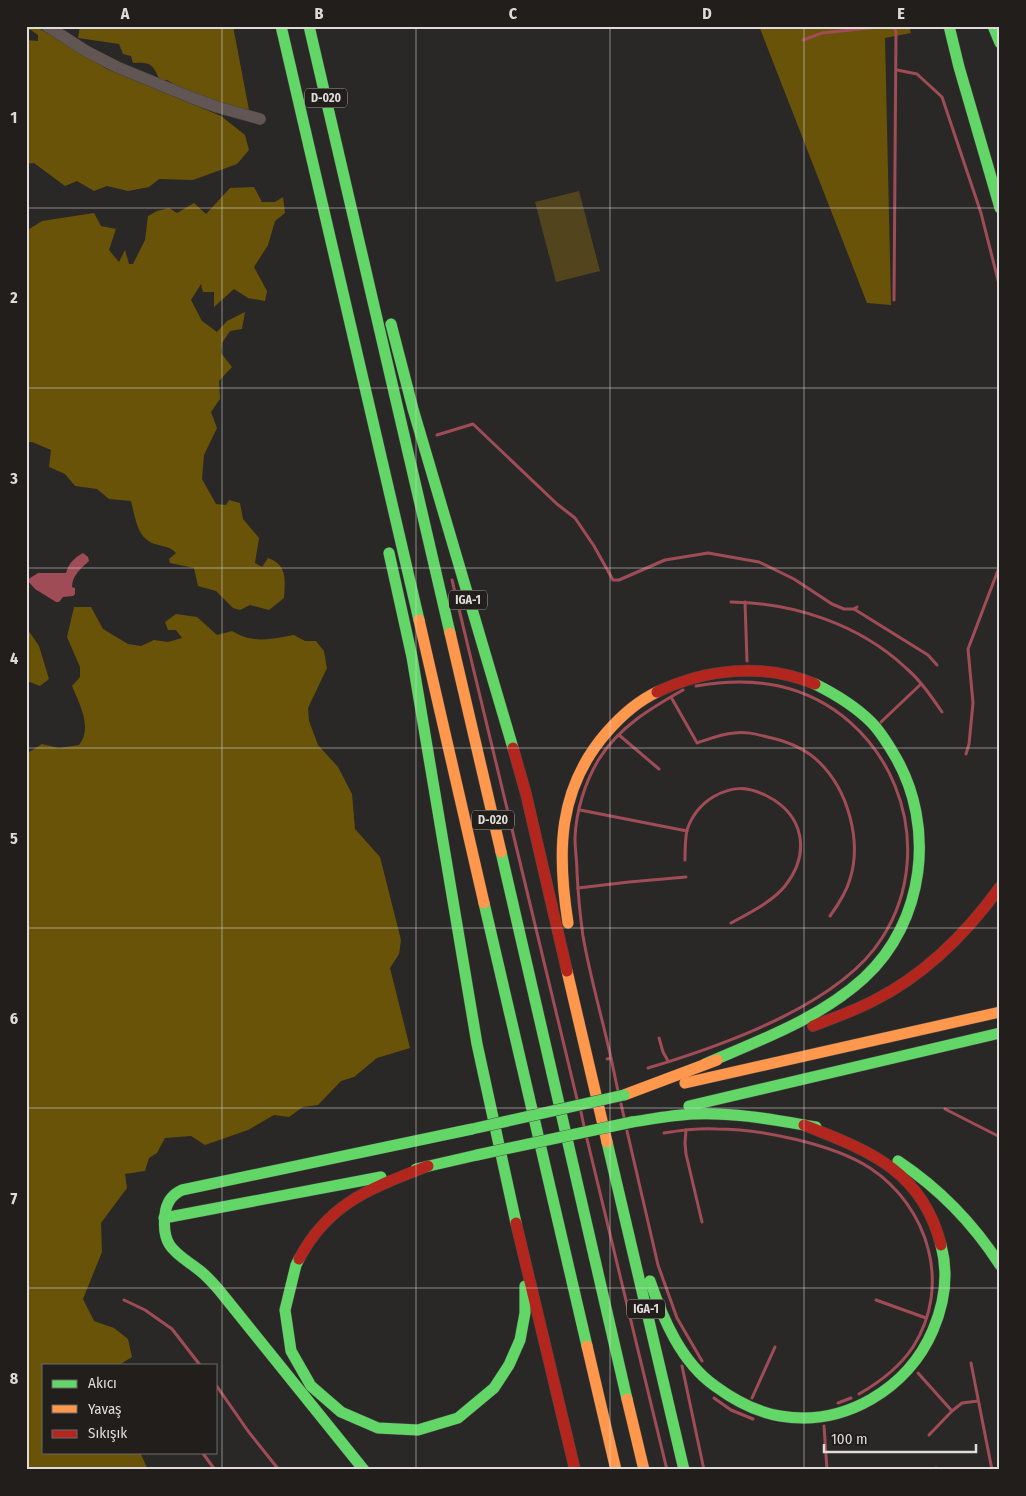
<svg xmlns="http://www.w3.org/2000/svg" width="1026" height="1496" font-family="'Fira Sans Condensed',sans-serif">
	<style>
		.green { fill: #52441d }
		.forest { fill: #685308 }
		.water { fill: #a04c57 }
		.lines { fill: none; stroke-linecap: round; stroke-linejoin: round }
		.stream { stroke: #a04c57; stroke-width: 3 }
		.street-casing { stroke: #464544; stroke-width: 12 }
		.fast-casing { stroke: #464544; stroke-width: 12 }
		.slow-casing { stroke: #464544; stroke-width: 12 }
		.jam-casing { stroke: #464544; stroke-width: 12 }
		.street { stroke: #625654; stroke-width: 11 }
		.fast { stroke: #63d668; stroke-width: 11 }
		.slow { stroke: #ff974d; stroke-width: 11 }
		.jam { stroke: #b3261e; stroke-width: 11 }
		.fast-bridge-casing { stroke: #464544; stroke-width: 12; stroke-linecap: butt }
		.fast-bridge { stroke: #63d668; stroke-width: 11 }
		.grid { fill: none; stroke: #dedbda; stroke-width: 1; stroke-opacity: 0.55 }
		.labels { text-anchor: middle; stroke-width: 5; stroke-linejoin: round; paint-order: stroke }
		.shield { fill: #211e1c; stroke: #a5a2a1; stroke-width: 1 }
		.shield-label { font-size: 12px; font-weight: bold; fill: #dedbda }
		.neatline { fill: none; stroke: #dedbda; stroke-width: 2 }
		.grid-label { font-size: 16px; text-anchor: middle; font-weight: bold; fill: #dedbda }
	</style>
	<rect width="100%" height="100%" fill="#2a2826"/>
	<polygon class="green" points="579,191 600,271 556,282 535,202"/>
	<g class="forest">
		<polygon points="26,26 35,26 107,69 221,116 245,135 249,150 237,164 193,180 159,179 149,187 128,191 107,186 94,191 77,181 65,186 34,163 26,164 26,40 38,41 38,35 31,30 26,30"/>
		<path d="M80 26H233L249 110 193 96 167 80 160 81C153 64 151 62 133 63L131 56 123 54 119 44 78 38Z"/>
		<polygon points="759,26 909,26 911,33 885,38 891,305 867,303"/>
		<path d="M254 187 262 202H275L283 197 285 213 275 221 268 245 254 267 267 291 265 301 248 298 234 289 214 307V292H203L201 284 191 300 202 321 217 332 227 321 245 312 242 329 230 331 222 343 221 353 232 367 219 381 220 399 211 412 217 428 204 455 202 479 216 504 226 505 229 500 240 503 243 519 259 538 255 563 262 567 268 558C288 565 285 581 284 598L269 610 250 605 240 610 233 608 216 591 198 586 194 568 170 563 169 559 176 553C171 547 162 546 155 544 137 539 135 516 131 501L109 499 97 489 75 486 65 474 49 467 51 450 32 442H26V231L42 221 94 213 101 226 116 229 109 250 119 262 125 250 129 264H133L145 240 148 216 157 211 169 208 177 213 194 203 206 214 230 188Z"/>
		<path d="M74 607H91L103 629 128 644 141 646 154 640 168 642 182 638 176 630H168L165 622 176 614 197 617 217 635 232 631C253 644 271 639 294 635L305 641H316L324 651 327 668 308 708 309 721 318 745 338 767 352 794 355 829 380 857 401 940 399 954 390 968 410 1048 377 1058 354 1077 341 1081 318 1105 303 1107 289 1117 274 1115 248 1130 205 1145 191 1136 165 1138 157 1153 149 1158 145 1171 125 1174 127 1188 101 1223 102 1252 83 1299 94 1321 114 1328 128 1339 132 1357 119 1365H44V1452H140L148 1470H26V754L42 744 59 748 79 745C93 728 79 703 72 686L80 677V667L67 637Z"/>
		<polygon points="26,627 39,646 49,679 40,686 30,682 26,683"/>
	</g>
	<path class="water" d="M83 553 88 557 89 561C81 568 72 576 72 587L75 588V594L73 596 63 597 59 602H56L35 589 27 580 38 573H66C69 563 74 558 83 553Z"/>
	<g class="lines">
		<g class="stream">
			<polyline points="894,27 896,32 894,300"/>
			<polyline points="803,40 822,33 889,26"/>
			<polyline points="897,70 917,74 942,97 981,213 1000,288"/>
			<polyline points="437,435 473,424 557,504 575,518 594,546 613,580 619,580 665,560 708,553 759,562 794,579 832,604 844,609 854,609 857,607"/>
			<polyline points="452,580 577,1099"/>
			<path d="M731 602C794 603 859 624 906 668 920 680 931 696 942 712"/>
			<polyline points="745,602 747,661"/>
			<polyline points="854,609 928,655 937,665"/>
			<polyline points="671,697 696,741"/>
			<polyline points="881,722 921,684"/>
			<polyline points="619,735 659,769"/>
			<path d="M697 743C709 739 721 734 734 733 747 731 759 735 772 738 788 742 807 750 819 762 848 790 862 841 850 879 846 893 838 905 830 916"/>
			<polyline points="966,754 969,744 973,703 968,649 1000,565"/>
			<polyline points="580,810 687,831"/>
			<path d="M685 860C685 850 685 839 687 830 692 815 700 805 713 797 732 786 747 786 767 796 804 815 811 853 785 886 772 902 749 913 731 923"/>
			<polyline points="578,888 629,882 686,877"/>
			<polyline points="659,1038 663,1052 668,1061"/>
			<path d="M611 1058C602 1017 590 977 583 936 580 915 578 893 577 872 577 861 575 849 575 838 576 811 585 782 599 759 619 727 651 708 683 690"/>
			<polyline points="607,1059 611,1058 618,1091"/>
			<path d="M648 1068C721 1046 840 1005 882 938 943 843 890 711 779 686 752 680 724 681 696 686"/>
			<polyline points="621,1104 624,1117"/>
			<polyline points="945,1109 1000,1137"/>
			<polyline points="581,1112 584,1126"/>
			<polyline points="686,1130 685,1143 686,1154 702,1222"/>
			<polyline points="627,1131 658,1265 677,1318 702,1361"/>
			<path d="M664 1133C682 1130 699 1128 717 1129 761 1129 833 1144 870 1168 929 1207 952 1286 913 1347 899 1368 880 1382 859 1394"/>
			<polyline points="587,1139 667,1470"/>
			<polyline points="124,1300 145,1310 172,1329 200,1365"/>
			<polyline points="876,1300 926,1318"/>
			<polyline points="971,1363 992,1470"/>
			<polyline points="682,1366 704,1470"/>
			<polyline points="918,1373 952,1411"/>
			<polyline points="216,1385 248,1431 279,1470"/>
			<polyline points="714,1398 731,1410 753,1419"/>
			<polyline points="752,1398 775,1347"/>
			<polyline points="838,1403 851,1398"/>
			<polyline points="824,1426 827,1470"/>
			<polyline points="929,1435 952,1411 962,1403 978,1401"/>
			<polyline points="202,1452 215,1470"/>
			<polyline points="936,1468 936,1470"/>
		</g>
		<g class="street-casing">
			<polyline id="street" points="47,26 86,51 117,67 190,97 217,107 260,119"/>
		</g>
		<g class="fast-casing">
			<g id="fast">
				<polyline points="281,26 419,620"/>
				<polyline points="309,26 450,633"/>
				<polyline points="949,26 959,67 1000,208"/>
				<polyline points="993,26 1000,43"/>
				<polyline points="391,324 413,409 513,748"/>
				<polyline points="389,553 412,657 477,1044 516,1223"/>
				<polyline points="501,852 627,1399"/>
				<polyline points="484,903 587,1346"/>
				<path d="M705 1064C760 1040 819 1019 864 978 925 922 936 826 895 756 888 744 881 732 871 722 855 706 835 694 815 684"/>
				<polyline points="689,1106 1000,1033"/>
				<path d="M632 1122C652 1119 673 1115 693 1114 735 1112 775 1120 816 1127"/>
				<polyline points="607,1142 684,1470"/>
				<path d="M898 1161C940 1189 973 1223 1000 1265"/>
				<polyline points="416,1169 477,1155"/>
				<polyline points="164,1218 381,1177"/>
				<polyline points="299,1259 296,1265 285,1310 291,1351 311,1386 341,1412 378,1428 418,1430 458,1418 494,1388 509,1365 520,1340 525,1313 525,1286"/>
				<path d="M650 1281C663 1319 681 1362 715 1386 734 1400 756 1412 780 1416 844 1427 908 1389 933 1330 945 1302 949 1275 941 1245"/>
				<path d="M364 1470 219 1290C213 1283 207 1276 199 1270 177 1253 161 1248 165 1215 166 1203 171 1195 182 1190L472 1129"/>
			</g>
		</g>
		<g class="slow-casing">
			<g id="slow">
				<polyline points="419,620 484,903"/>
				<polyline points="450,633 501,852"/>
				<path d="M568 923C557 853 557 789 607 732 621 716 638 701 657 692"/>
				<polyline points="567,971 607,1142"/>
				<polyline points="685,1083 1000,1012"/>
				<polyline points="624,1095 717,1060"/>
				<polyline points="587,1346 616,1470"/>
				<polyline points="627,1399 644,1470"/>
			</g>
		</g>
		<g class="jam-casing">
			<g id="jam">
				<path d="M657 692C705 669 764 662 815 684"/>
				<polyline points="513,748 526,794 567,971"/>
				<path d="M813 1026C833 1018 854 1011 873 1001 925 975 966 934 1000 887"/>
				<path d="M804 1125C869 1151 922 1170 941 1245"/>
				<polyline points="516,1223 575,1470"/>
				<path d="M299 1259C329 1202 372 1188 428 1166"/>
			</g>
		</g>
		<use href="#street" class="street"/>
		<use href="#fast" class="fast"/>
		<use href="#slow" class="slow"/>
		<use href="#jam" class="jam"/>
		<g class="fast-bridge-casing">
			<g id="fast-bridge">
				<polyline points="472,1129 624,1095"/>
				<polyline points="477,1155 632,1122"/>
			</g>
		</g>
		<use href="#fast-bridge" class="fast-bridge"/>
	</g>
	<path class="grid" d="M222 26V1470M416 26V1470M610 26V1470M804 26V1470M26 208H1000M26 388H1000M26 568H1000M26 748H1000M26 928H1000M26 1108H1000M26 1288H1000"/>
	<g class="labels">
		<g class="shield">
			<rect x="305" y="88.5" width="42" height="19" rx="4"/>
			<rect x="449" y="590.5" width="38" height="19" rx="4"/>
			<rect x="472" y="810.5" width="42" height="19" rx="4"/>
			<rect x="627" y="1299.5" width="38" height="19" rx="4"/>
		</g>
		<g class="shield-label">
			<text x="326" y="102">D-020</text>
			<text x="468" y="604">IGA-1</text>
			<text x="493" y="824">D-020</text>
			<text x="646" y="1313">IGA-1</text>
		</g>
	</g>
	<rect width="1026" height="1496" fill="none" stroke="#211e1c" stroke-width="55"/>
	<rect x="42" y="1364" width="175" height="90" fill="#211e1c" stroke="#6d6a68"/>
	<rect x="52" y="1380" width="25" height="8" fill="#63d668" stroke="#6d6a68"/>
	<text x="88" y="1388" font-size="15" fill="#dedbda">Akıcı</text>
	<rect x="52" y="1405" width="25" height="8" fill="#ff974d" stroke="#6d6a68"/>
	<text x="88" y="1414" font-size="15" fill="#dedbda">Yavaş</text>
	<rect x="52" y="1430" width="25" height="8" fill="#b3261e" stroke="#6d6a68"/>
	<text x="88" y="1438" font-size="15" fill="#dedbda">Sıkışık</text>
	<path d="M824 1444v8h152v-8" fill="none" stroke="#dedbda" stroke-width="2.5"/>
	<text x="831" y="1444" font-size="15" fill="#dedbda" stroke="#211e1c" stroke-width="4" paint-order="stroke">100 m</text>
	<rect x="28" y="28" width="970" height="1440" class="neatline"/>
	<g class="grid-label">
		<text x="125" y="19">A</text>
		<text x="319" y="19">B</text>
		<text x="513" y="19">C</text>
		<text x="707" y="19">D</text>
		<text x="901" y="19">E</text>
		<text x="14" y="123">1</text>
		<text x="14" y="303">2</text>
		<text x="14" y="484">3</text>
		<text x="14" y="664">4</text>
		<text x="14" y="844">5</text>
		<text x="14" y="1024">6</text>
		<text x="14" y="1204">7</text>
		<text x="14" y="1384">8</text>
	</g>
</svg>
